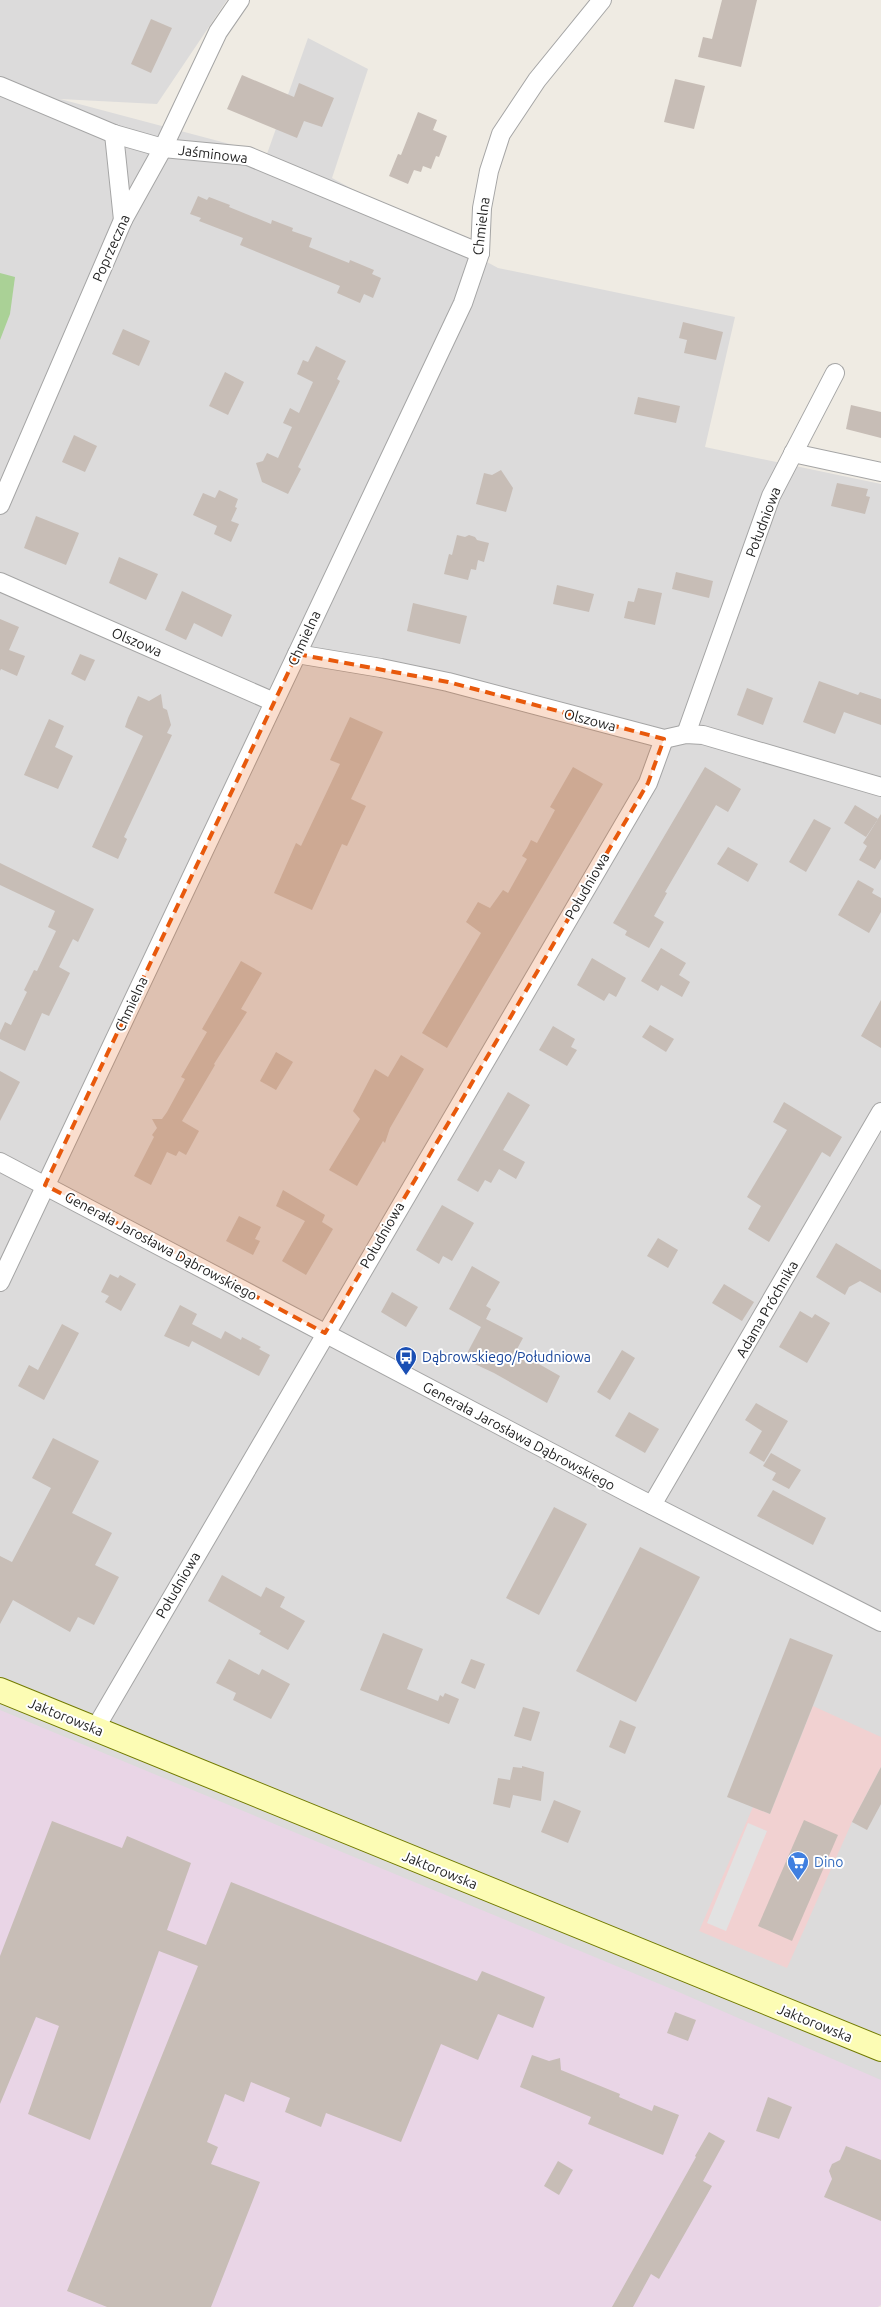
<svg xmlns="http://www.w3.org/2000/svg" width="881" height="2307" font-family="Ubuntu,sans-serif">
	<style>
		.residential { fill: #dcdbdb }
		.commercial { fill: #f1d1d1 }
		.industrial { fill: #e9d5e6 }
		.forest { fill: #aad196 }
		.parking { fill: #e2e2e2 }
		.building { fill: #c7bdb6 }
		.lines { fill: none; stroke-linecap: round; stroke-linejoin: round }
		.street-casing { stroke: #a5a5a5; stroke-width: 20 }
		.secondary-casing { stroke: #717a00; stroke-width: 26 }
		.street { stroke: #fff; stroke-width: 18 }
		.secondary { stroke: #fcfcb4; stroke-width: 24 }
		.marked { fill: #e8590c; fill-opacity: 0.2; stroke: #e8590c; stroke-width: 4; stroke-dasharray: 10 6; stroke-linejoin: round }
		.labels { text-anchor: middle; stroke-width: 4; stroke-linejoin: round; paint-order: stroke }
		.street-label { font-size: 14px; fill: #1e1e1e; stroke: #fff }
		.transit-label { font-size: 14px; fill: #164399; stroke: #fff; text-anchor: start }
		.shop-label { font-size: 14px; fill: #366cbe; stroke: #fff; text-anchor: start }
	</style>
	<rect width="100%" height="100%" fill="#efebe3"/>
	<polygon class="residential" points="0,0 227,0 157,104 60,99 267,154 308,38 368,69 332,178 498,268 735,317 705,447 881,484 881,2082 0,1711"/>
	<polygon class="commercial" points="813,1706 881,1737 881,1767 852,1822 787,1968 699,1931 753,1807 770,1814"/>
	<polygon class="industrial" points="0,1710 674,1990 881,2080 881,2305 878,2307 0,2307"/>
	<polygon class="forest" points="0,273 15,277 10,314 0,340"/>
	<polygon class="parking" points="748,1823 767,1831 726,1931 707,1923"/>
	<g class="building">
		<polygon points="722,0 757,0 741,67 698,57 703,37 712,39"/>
		<polygon points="151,19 172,28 151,73 131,64"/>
		<polygon points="242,75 294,97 299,83 334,98 322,127 304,121 297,138 227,109"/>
		<polygon points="675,79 705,86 694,129 664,122"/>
		<polygon points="418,112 437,120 433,130 447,136 439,157 436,156 431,169 423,166 421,172 414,170 408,184 389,176 398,154 401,155"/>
		<polygon points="198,196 207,200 209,197 230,205 229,207 271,224 272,220 293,228 292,231 312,238 309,247 349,263 350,260 374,270 372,274 381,278 373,298 364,294 360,303 337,293 340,286 240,245 243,238 199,221 201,218 190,214"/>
		<polygon points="683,322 723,332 716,360 684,353 687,340 679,338"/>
		<polygon points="123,329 150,341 139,366 112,354"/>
		<polygon points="316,346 346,361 337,379 340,381 298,467 301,469 288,494 262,482 256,463 263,461 267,453 278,458 292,427 283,423 290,408 299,413 313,382 297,374 303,360 308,362"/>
		<polygon points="225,372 244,382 228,415 209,406"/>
		<polygon points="638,397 680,406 676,423 634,414"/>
		<polygon points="851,405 881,412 881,438 846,429"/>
		<polygon points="74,435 97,446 85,472 62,462"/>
		<polygon points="501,470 513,488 506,512 476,504 484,473 492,475"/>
		<polygon points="837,483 868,489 866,496 870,497 865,514 831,506"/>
		<polygon points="219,490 238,499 235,507 237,508 231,521 239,524 231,542 214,534 217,526 193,515 203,493 215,498"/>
		<polygon points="36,516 79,533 66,565 24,548"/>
		<polygon points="457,535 465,537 469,535 475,537 477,540 489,543 484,562 478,560 476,570 471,569 468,580 444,574 449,554 452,555"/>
		<polygon points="119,557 158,574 146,600 109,583"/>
		<polygon points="676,572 713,581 709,598 672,589"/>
		<polygon points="557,585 594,594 589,612 553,604"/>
		<polygon points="638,588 662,593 655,625 624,618 628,601 634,602"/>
		<polygon points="182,591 232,615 222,637 194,623 186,640 165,630"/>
		<polygon points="413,603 467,616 460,644 407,631"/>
		<polygon points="0,619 19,627 9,650 25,656 17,676 1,669 0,671"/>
		<polygon points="80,654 95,660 85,681 71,674"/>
		<polygon points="819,681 858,695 860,692 881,699 881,725 844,712 835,734 803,722"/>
		<polygon points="747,688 773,698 763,725 737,715"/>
		<polygon points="161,694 163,708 167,710 171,725 167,733 172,735 124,837 127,839 118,859 92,847 143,736 125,727 128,718 138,696 149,701"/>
		<polygon points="350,717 383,732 351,799 366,806 347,846 342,844 312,910 274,893 296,843 301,846 340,764 330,760"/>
		<polygon points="49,719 64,726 55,747 73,756 58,789 24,775"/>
		<polygon points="573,767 603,784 447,1048 422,1033 481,933 466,922 478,902 490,908 503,890 508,893 527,859 522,856 527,848 531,840 537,843 555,810 550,807"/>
		<polygon points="705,767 741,789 728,812 716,805 665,892 667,893 654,916 664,922 649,948 625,935 627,931 613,923"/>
		<polygon points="855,805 878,819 866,837 844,823"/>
		<polygon points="881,814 881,859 875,869 859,860 867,846 863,843"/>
		<polygon points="814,819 831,828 806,872 789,862"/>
		<polygon points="728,847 758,864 748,882 717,864"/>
		<polygon points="0,863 94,909 78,942 73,939 59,967 70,973 49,1016 42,1013 25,1051 0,1039 0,1033 5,1022 11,1025 27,992 24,990 34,970 37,971 56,931 48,927 55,911 0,885"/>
		<polygon points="858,880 874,889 872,893 881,898 881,912 869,933 838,915"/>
		<polygon points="661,948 686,963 679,975 690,982 682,997 661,985 658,991 641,981"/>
		<polygon points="592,958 626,978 616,997 609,993 604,1001 577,985"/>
		<polygon points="241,961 262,973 241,1009 247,1012 214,1064 215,1065 182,1121 199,1131 186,1155 179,1151 176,1156 167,1152 151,1185 134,1176 154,1137 152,1135 157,1128 152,1119 162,1119 167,1112 185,1079 181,1077 207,1032 202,1029"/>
		<polygon points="881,1000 881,1048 861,1036"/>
		<polygon points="650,1025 674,1039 666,1052 642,1037"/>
		<polygon points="553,1026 575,1039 571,1047 577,1050 567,1066 539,1050"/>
		<polygon points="276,1052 293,1062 276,1090 260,1081"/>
		<polygon points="401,1055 424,1069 390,1128 385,1143 383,1141 357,1186 329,1170 360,1119 353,1111 375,1069 388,1077"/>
		<polygon points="0,1071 20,1082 0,1121"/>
		<polygon points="508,1092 530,1105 503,1150 525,1162 516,1179 499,1169 491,1183 485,1180 478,1192 457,1180"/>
		<polygon points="784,1102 842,1137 830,1157 822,1152 769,1242 748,1229 761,1206 747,1197 787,1130 773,1122"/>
		<polygon points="283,1190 325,1215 322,1222 333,1229 306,1275 282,1261 305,1221 276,1206"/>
		<polygon points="442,1205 474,1223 452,1261 443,1256 439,1264 416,1250"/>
		<polygon points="239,1216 261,1227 255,1239 260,1241 253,1255 226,1241"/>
		<polygon points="658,1238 678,1250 668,1268 647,1256"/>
		<polygon points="836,1243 881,1270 881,1293 860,1281 849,1287 845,1295 816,1277"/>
		<polygon points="472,1266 500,1282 486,1306 491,1309 486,1319 523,1338 516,1351 560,1376 547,1403 494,1373 464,1359 481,1327 449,1309"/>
		<polygon points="110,1274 118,1278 120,1275 136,1284 121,1311 105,1302 109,1296 101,1292"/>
		<polygon points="724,1284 754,1302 742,1321 712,1303"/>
		<polygon points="392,1292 418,1307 406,1327 381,1312"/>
		<polygon points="180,1305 197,1314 192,1324 221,1339 225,1331 241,1340 242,1337 261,1347 259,1349 270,1355 259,1376 192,1341 189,1347 164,1336"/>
		<polygon points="800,1311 812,1318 815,1314 830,1323 807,1363 779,1347"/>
		<polygon points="62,1324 79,1333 44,1400 18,1386 29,1365 38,1370"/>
		<polygon points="622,1350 635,1358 610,1400 597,1392"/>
		<polygon points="756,1403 788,1421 764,1462 749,1453 762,1431 745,1420"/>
		<polygon points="629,1412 659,1429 645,1453 615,1436"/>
		<polygon points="53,1438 99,1461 72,1513 112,1533 95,1565 119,1577 94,1625 78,1617 70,1632 13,1600 0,1624 0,1556 12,1562 51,1488 32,1478"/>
		<polygon points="771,1453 801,1470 789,1489 772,1480 776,1473 763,1466"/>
		<polygon points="773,1490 826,1518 813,1545 757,1516"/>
		<polygon points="554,1507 587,1524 539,1615 506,1598"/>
		<polygon points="640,1547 700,1577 636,1702 576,1671"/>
		<polygon points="222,1575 261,1597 266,1587 285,1597 280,1607 305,1621 288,1650 259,1634 261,1631 208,1601"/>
		<polygon points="383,1633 423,1649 407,1689 438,1701 440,1695 443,1697 445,1693 459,1699 449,1724 360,1690"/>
		<polygon points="790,1638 833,1655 770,1814 727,1797"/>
		<polygon points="229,1659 259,1675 262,1669 290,1684 271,1719 233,1700 236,1693 216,1683"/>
		<polygon points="471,1659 485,1664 475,1689 461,1683"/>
		<polygon points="523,1707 540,1712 531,1741 514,1736"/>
		<polygon points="620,1720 636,1727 625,1754 609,1747"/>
		<polygon points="522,1766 544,1772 541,1801 513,1795 510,1808 493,1804 498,1778 510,1780 513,1767 522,1768"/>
		<polygon points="881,1767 881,1804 867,1830 852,1822"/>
		<polygon points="554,1800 581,1811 568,1843 541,1832"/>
		<polygon points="804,1820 838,1835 792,1941 758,1926"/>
		<polygon points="52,1821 122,1848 127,1836 191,1863 167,1930 206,1945 231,1882 477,1981 482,1971 545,1997 533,2028 498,2014 478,2060 441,2044 401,2142 326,2113 321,2127 285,2112 290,2098 251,2082 244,2102 225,2094 207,2142 218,2147 211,2164 260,2182 211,2307 107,2307 67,2291 198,1966 159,1951 90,2140 28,2114 59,2026 36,2017 0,2104 0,1956"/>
		<polygon points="675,2012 696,2020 688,2041 667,2033"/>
		<polygon points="532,2055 549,2061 560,2058 561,2070 620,2094 619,2097 652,2111 654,2105 679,2115 663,2155 588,2124 591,2117 520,2087"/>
		<polygon points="768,2097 792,2107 779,2139 756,2131"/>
		<polygon points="709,2132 725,2141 703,2181 712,2186 659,2279 651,2274 633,2307 612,2307 696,2157 695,2156"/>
		<polygon points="846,2146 881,2160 881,2221 824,2197 832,2179 829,2171 832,2164 840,2160"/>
		<polygon points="558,2161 573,2170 559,2195 544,2186"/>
	</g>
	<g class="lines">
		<g class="street-casing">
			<g id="street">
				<polyline points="0,86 114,134 163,148 248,156 480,253"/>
				<polyline points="114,134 123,220"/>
				<polyline points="793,453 881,472"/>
				<polyline points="0,505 123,220 163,148 218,32 240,0"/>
				<polyline points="0,582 274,702"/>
				<polyline points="297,654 381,668 448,682 664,739 686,734 703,735 881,787"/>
				<polyline points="686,734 771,496 835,373"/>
				<polyline points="0,1162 630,1494 881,1622"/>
				<polyline points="0,1282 463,303 480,253 482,208 489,171 501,134 537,80 602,0"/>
				<polyline points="652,1505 881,1112"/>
				<polyline points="95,1729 648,783 664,739"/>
			</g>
		</g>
		<g class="secondary-casing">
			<polyline id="secondary" points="0,1690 881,2049"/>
		</g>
		<use href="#street" class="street"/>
		<use href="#secondary" class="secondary"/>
	</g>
	<path class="marked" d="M297 654 448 682 664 739 648 783 325 1333 45 1185Z"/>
	<defs>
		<g id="bus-pin" transform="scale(1.125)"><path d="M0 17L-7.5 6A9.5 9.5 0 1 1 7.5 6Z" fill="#1a4fb4" stroke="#fff"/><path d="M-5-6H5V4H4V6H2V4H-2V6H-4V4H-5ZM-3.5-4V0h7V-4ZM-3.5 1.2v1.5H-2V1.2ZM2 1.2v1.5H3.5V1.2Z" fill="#fff"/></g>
		<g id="supermarket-pin" transform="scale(1.125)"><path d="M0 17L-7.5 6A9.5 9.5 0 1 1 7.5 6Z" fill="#3f7fe0" stroke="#fff"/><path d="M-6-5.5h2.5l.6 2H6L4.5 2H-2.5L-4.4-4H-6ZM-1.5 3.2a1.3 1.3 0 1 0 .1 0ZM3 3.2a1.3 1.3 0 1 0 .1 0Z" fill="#fff"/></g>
	</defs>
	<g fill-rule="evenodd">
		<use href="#bus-pin" x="406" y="1357"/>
		<use href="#supermarket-pin" x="798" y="1862"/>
	</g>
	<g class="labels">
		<g class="street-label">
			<text transform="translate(213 154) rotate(7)" y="5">Jaśminowa</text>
			<text transform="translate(481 226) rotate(-83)" y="5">Chmielna</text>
			<text transform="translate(111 248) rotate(-66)" y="5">Poprzeczna</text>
			<text transform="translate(763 522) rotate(-69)" y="5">Południowa</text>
			<text transform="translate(304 638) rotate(-65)" y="5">Chmielna</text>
			<text transform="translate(137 642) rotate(23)" y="5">Olszowa</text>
			<text transform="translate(590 720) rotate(15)" y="5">Olszowa</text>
			<text transform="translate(587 886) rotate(-60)" y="5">Południowa</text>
			<text transform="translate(131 1004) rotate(-65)" y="5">Chmielna</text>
			<text transform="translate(382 1235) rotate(-60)" y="5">Południowa</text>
			<text transform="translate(161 1246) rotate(28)" y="5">Generała Jarosława Dąbrowskiego</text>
			<text transform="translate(767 1309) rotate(-60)" y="5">Adama Próchnika</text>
			<text transform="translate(519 1436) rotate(28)" y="5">Generała Jarosława Dąbrowskiego</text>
			<text transform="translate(178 1585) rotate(-60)" y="5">Południowa</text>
			<text transform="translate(66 1717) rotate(22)" y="5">Jaktorowska</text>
			<text transform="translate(440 1870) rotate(22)" y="5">Jaktorowska</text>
			<text transform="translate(815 2023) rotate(22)" y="5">Jaktorowska</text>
		</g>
		<g class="transit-label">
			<text x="422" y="1362">Dąbrowskiego/Południowa</text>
		</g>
		<g class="shop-label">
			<text x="814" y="1867">Dino</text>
		</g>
	</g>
</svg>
